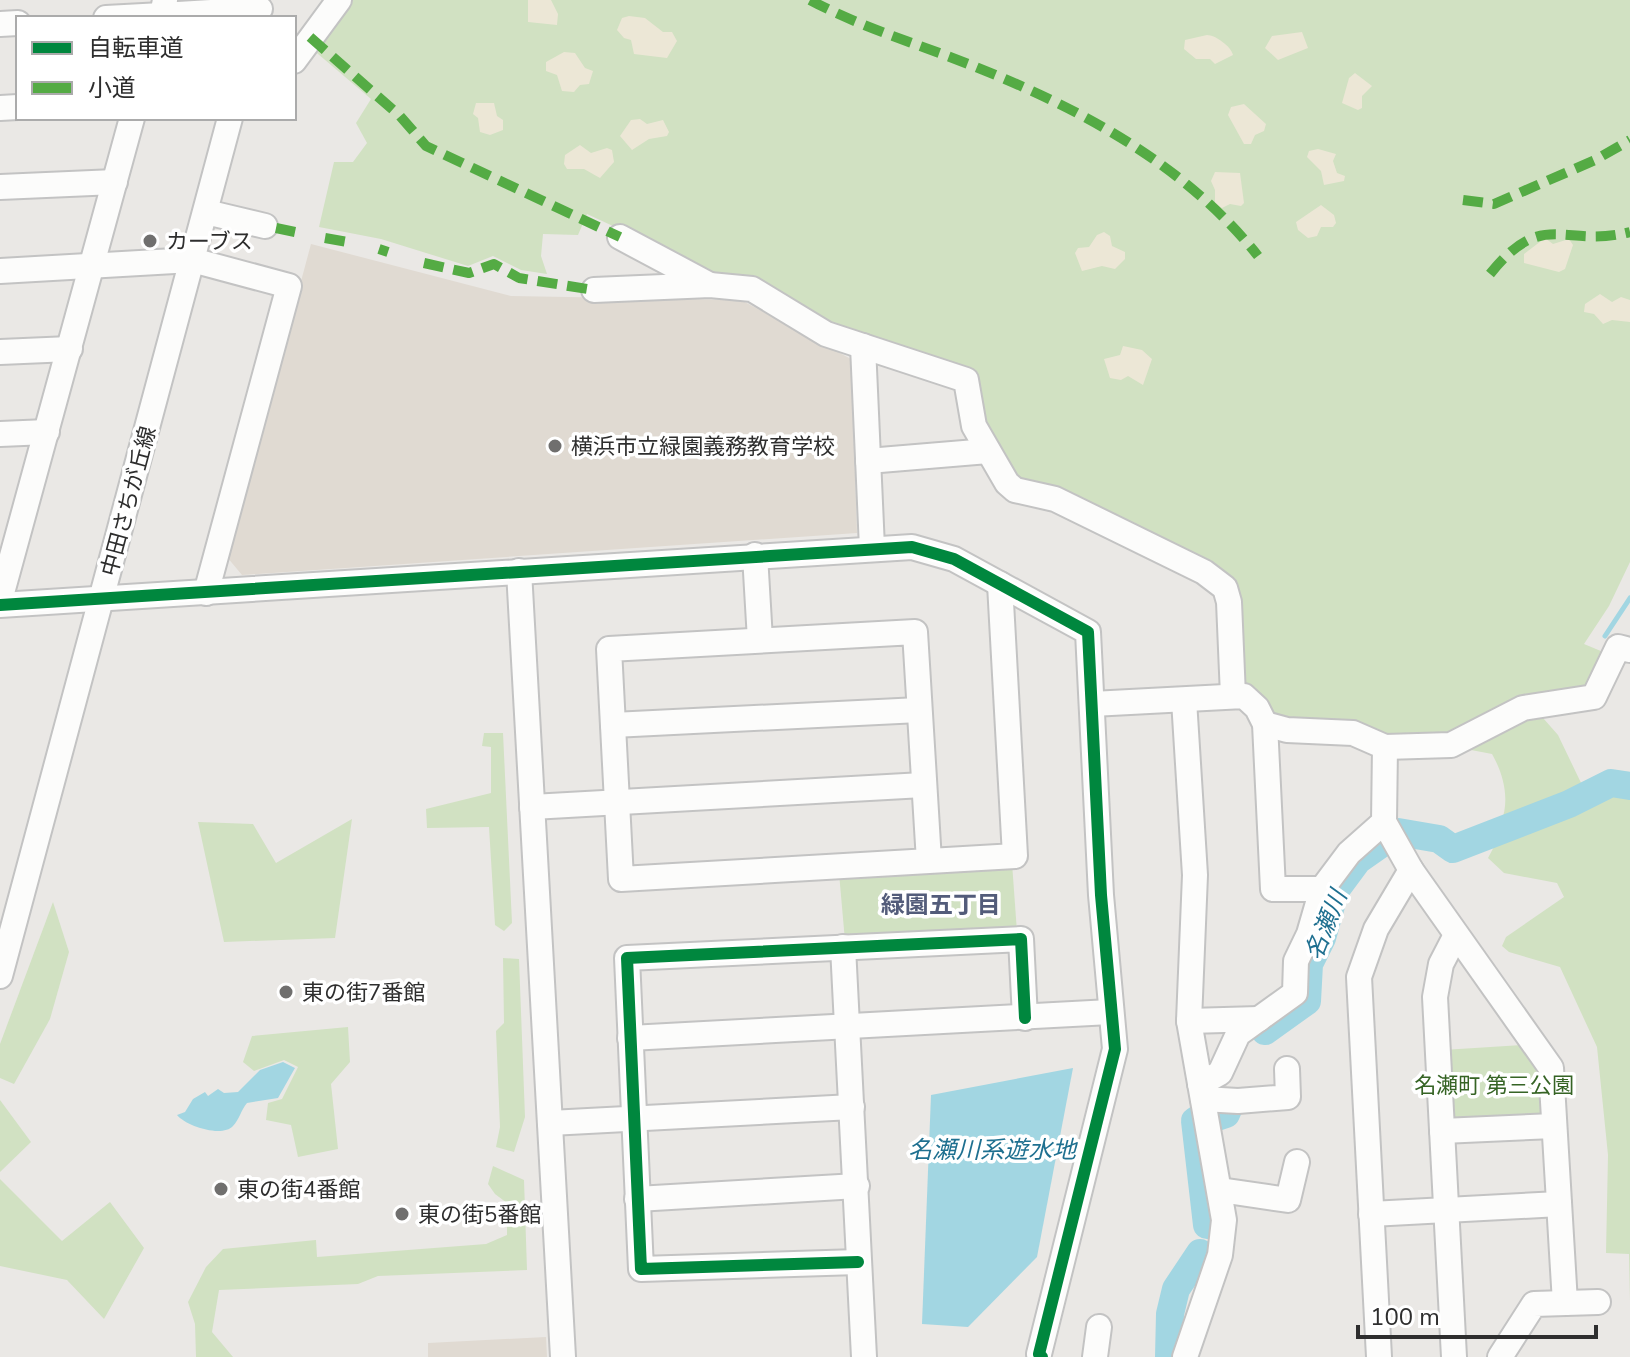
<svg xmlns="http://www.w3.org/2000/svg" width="1630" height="1357" font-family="'Nunito Sans','Noto Sans JP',sans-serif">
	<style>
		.education { fill: #e0dad2 }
		.green { fill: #d1e1c2 }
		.sand { fill: #ece7d6 }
		.water { fill: #a2d6e2 }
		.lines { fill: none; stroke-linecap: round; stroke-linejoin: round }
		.stream { stroke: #a2d6e2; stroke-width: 5 }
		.river { stroke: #a2d6e2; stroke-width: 28 }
		.minor-casing { stroke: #c3c3c3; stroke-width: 28 }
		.minor { stroke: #fcfcfb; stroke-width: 24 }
		.quiet { stroke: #54ab44; stroke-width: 10; stroke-dasharray: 20 10; stroke-linecap: butt }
		.cycleway-casing { stroke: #fff; stroke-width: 17 }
		.cycleway { stroke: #00873e; stroke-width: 12 }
		.poi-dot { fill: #706f6e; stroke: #fff; stroke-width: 3 }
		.labels { text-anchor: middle; stroke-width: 7; stroke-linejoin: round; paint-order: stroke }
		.poi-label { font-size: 22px; fill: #2e2e2e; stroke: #fff; text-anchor: start }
		.street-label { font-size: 22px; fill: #2e2e2e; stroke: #fff }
		.park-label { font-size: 22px; fill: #366425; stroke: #fff }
		.neighbourhood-label { font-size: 24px; font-weight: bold; fill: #535c7a; stroke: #fff }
		.water-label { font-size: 24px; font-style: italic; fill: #1f7090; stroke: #fff }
	</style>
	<rect width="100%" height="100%" fill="#eae8e5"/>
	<g class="education">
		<polygon points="311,244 511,296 741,300 851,359 857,533 242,575 227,557"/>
		<polygon points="546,1337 547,1357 428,1357 428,1343"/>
	</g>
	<g class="green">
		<polygon points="337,0 1630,0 1630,562 1609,606 1584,644 1608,654 1590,694 1448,741 1385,738 1275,717 1242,680 1230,582 1199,556 1018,481 982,420 973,370 831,327 587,214 578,235 543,234 541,256 547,274 521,270 493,256 468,266 381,239 319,227 334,162 353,162 367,143 356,123 371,99 311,48"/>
		<path d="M1536 710 1558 735 1583 787 1549 806 1501 823C1510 800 1504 775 1492 754L1471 750 1469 745Z"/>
		<polygon points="484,733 503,733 512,923 504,931 495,925 489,827 427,828 426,809 491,793 491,747 482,746"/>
		<polygon points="1630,790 1630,1301 1629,1254 1606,1253 1608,1155 1597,1047 1560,967 1509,952 1502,946 1506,937 1564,897 1557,883 1504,873 1488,858 1496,843 1613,793"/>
		<polygon points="352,819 335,938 224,942 198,822 253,824 276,863"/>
		<polygon points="1012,863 1017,932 845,941 839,873"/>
		<polygon points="53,902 69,952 50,1019 14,1084 0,1078 0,1044"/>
		<polygon points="503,958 519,959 525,1117 514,1152 496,1147 500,1127 496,1031 504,1023"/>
		<polygon points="348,1027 350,1062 331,1084 338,1149 298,1157 291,1125 266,1120 268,1103 282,1099 298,1067 284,1060 254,1071 243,1062 252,1036"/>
		<polygon points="1522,1045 1540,1072 1545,1114 1539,1121 1453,1124 1443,1050"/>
		<polygon points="0,1100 31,1142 0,1172"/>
		<polygon points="493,1166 524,1180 527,1270 378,1276 358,1284 219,1290 212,1332 233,1357 196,1357 195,1324 188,1302 206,1267 223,1249 316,1240 317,1257 486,1244 507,1235 507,1203 495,1194 488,1184"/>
		<polygon points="0,1179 62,1241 110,1202 144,1248 104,1319 67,1280 0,1266"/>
	</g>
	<g class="sand">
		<polygon points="528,0 551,0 558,14 557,25 528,22"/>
		<polygon points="629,16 645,18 663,32 672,32 677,41 667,58 634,54 631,40 624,38 617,30 622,18"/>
		<polygon points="1302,32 1308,48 1278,60 1265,48 1272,36"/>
		<path d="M1207 35C1215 35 1231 46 1233 55L1215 64 1210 59H1196L1184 49 1185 40Z"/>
		<polygon points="564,52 575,53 585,68 593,71 589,84 580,85 574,92 562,91 557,75 546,71 546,62"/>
		<polygon points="1355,73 1372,86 1362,96 1362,108 1358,110 1342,103 1349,78"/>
		<polygon points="476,103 494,103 497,116 503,120 503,130 490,135 480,132 478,118 473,114"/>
		<polygon points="1244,104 1266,124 1264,131 1255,135 1251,144 1244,144 1228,115 1231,107"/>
		<polygon points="640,119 647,124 663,120 669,132 667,136 649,139 632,150 620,136 631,120"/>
		<polygon points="580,145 591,153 607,148 612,150 614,162 600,178 584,169 567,169 564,164 565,155"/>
		<polygon points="1318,149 1336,154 1333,161 1337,173 1345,176 1344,181 1324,185 1321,171 1307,157 1309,151"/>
		<polygon points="1215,172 1240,173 1244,203 1241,206 1230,204 1222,208 1215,205 1215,190 1211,181"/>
		<polygon points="1321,205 1334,215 1336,223 1333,227 1321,227 1317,236 1308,238 1298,230 1296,222"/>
		<polygon points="1104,232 1110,236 1112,246 1125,252 1125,259 1115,269 1102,266 1082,271 1075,253 1078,248 1089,247 1097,235"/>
		<polygon points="1545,238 1553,244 1569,239 1573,245 1565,269 1559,272 1524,263 1524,254"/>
		<polygon points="1600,294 1612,302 1621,297 1630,300 1630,322 1612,320 1603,324 1594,314 1584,312 1585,304"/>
		<polygon points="1123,346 1142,350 1152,359 1143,385 1128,376 1121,380 1110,378 1104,359 1120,355"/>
	</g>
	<g class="water">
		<path d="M283 1062 295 1068 278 1098 247 1103C241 1110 239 1120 233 1126 222 1138 186 1126 177 1115L185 1112 193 1099 205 1092 208 1096 218 1089 224 1093 238 1092 260 1070Z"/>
		<polygon points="1073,1068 1037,1257 968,1327 922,1324 931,1095"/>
	</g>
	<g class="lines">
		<polyline class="stream" points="1605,636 1630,598"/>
		<g class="river">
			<polyline points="1265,1031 1307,1001 1309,964 1322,938 1335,891 1358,860 1398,832 1439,839 1453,849 1569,804 1611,783 1630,786"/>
			<polyline points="1217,1117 1226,1114 1229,1107"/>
			<polyline points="1198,1119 1195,1121 1207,1225"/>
			<polyline points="1169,1357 1170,1314 1176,1289 1200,1253"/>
		</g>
		<g class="minor-casing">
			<g id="minor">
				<polyline points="165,0 162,15 260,9"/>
				<polyline points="106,18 162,15"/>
				<polyline points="0,24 18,23"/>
				<polyline points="294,61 339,0"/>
				<polyline points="0,108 18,107"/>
				<polyline points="0,187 115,182"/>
				<polyline points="206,212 265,226"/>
				<polyline points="620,237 710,285"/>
				<polyline points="0,271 192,260 289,286 206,593"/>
				<polyline points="594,290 710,285 752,289 826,334 966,380 974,426 1007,483 1015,490 1055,499 1204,572 1225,588 1229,602 1233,696"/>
				<polyline points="863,346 872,548"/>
				<polyline points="0,352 70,349"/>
				<polyline points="0,434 47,432"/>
				<polyline points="868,461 988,451"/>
				<polyline points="755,555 760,640"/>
				<polyline points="519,571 563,1357"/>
				<polyline points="0,600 132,118"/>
				<polyline points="0,605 912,547 954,559 1088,632 1101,895 1115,1049 1039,1354"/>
				<polyline points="1184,700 1195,875 1189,1021 1224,1220 1220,1255 1185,1357"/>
				<polyline points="1092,704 1244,696 1257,708 1265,724 1273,889 1322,889"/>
				<polyline points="613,725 919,710"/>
				<polyline points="1385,747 1451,745 1523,708 1594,697 1618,647 1630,650"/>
				<polyline points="532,807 923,785"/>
				<polyline points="1384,822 1411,870 1551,1068 1565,1303"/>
				<polyline points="929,861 915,632 609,649 621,879 1015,856 1000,584"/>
				<polyline points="843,947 864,1357"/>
				<polyline points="0,976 230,118"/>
				<polyline points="1189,1021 1259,1019"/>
				<polyline points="630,1038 1110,1012"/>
				<polyline points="1200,1084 1220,1073 1238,1034 1295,993 1296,961 1309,934 1322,889 1349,853 1384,822 1385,747 1353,733 1287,730 1265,724"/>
				<polyline points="1203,1099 1238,1101 1288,1097 1287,1069"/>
				<polyline points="550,1123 852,1107"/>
				<polyline points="1442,1131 1554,1126"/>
				<polyline points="1220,1190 1288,1200 1297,1162"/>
				<polyline points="637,1199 857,1186"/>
				<polyline points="1371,1214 1559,1204"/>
				<polyline points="858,1262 641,1269 627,958 1021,939 1025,1018"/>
				<polyline points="1095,1357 1099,1327"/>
				<polyline points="1379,1357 1359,977 1376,929 1411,870"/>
				<polyline points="1454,1357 1435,997 1441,964 1456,935"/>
				<polyline points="1500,1357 1534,1304 1598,1302"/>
			</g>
		</g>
		<use href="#minor" class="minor"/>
		<g class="quiet">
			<path d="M810 0C855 24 902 39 950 57 1066 101 1180 158 1258 256"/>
			<polyline points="310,37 400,116 426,146 620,237"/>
			<polyline points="1463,200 1494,204 1595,160 1630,140"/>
			<polyline points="276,228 295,232"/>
			<polyline points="325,238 353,243"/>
			<polyline points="379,249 388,252"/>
			<polyline points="424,263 469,273 494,264 519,278 594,290"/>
			<path d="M1490 274C1544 207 1563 249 1630 232"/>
		</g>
		<g class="cycleway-casing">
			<g id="cycleway">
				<polyline points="0,605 912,547 954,559 1088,632 1101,895 1115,1049 1039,1354 1042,1357"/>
				<polyline points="858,1262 641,1269 627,958 1021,939 1025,1018"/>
			</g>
		</g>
		<use href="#cycleway" class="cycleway"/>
	</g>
	<g class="poi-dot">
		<circle cx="150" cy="241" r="8"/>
		<circle cx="555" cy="446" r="8"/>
		<circle cx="286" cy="992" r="8"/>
		<circle cx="221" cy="1189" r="8"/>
		<circle cx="402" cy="1214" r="8"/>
	</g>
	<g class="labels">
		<g class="poi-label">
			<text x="166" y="249">カーブス</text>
			<text x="571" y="454">横浜市立緑園義務教育学校</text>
			<text x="302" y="1000">東の街7番館</text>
			<text x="237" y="1197">東の街4番館</text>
			<text x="418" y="1222">東の街5番館</text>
		</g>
		<g class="street-label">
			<text transform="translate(128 501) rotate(-75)" y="8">中田さちが丘線</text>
		</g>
		<g class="park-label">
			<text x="1494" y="1093">名瀬町 第三公園</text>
		</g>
		<g class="neighbourhood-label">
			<text x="941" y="913">緑園五丁目</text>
		</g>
		<g class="water-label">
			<text transform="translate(1326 925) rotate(-68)" y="8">名瀬川</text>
			<text x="992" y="1158">名瀬川系遊水地</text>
		</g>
	</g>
	<rect x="16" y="16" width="280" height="104" fill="#ffffff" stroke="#ababab" stroke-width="2"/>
	<rect x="32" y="42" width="40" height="12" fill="#00873e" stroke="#ababab" stroke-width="2"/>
	<text x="88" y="56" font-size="24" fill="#2e2e2e">自転車道</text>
	<rect x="32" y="82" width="40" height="12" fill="#54ab44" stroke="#ababab" stroke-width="2"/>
	<text x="88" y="96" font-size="24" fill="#2e2e2e">小道</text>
	<path d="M1358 1325v12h238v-12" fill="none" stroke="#2e2e2e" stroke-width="4"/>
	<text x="1370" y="1325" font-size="24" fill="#2e2e2e" stroke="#ffffff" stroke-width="6" paint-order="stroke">100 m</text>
</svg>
